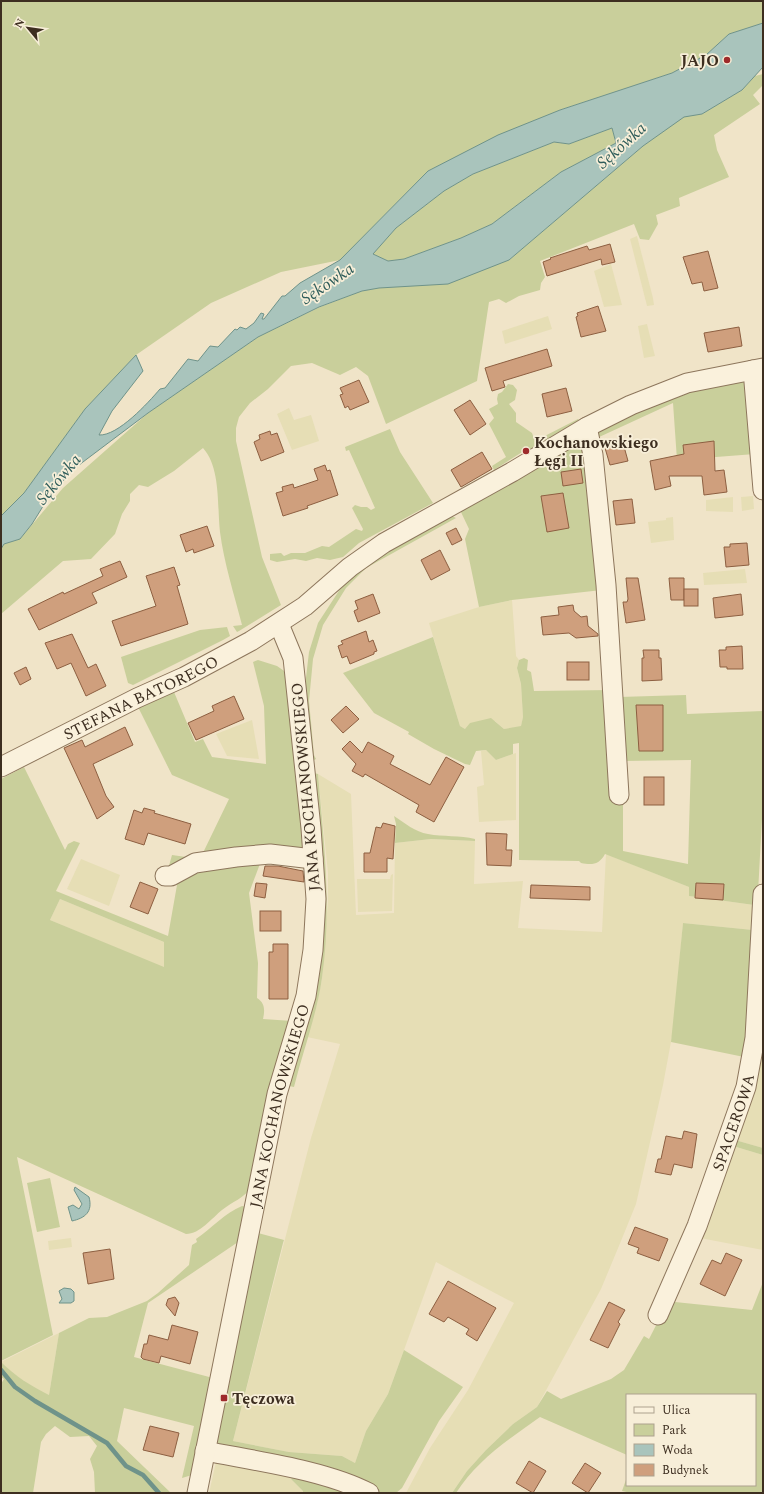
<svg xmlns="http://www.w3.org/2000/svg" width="764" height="1494" font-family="Spectral,serif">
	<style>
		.farmland { fill: #e6deb5 }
		.green { fill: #c9cf9b; fill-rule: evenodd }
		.water { fill: #a9c4bc; stroke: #6f938a; fill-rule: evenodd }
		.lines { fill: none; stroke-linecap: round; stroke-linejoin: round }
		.stream { stroke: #6f938a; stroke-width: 4.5 }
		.building { fill: #cf9f7d; stroke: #8d5f41 }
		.minor-casing { stroke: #8d765c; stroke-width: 21 }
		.minor { stroke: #faf1dc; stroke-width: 19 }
		.poi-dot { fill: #9e2a2b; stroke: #f7eed8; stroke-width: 1.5 }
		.labels { text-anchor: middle; stroke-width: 3.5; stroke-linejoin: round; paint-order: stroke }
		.poi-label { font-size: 16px; font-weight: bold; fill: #3d2e20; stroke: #f7eed8; text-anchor: start }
		.street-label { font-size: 16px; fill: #3d2e20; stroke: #f7eed8 }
		.water-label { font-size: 17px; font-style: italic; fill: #2f5d5a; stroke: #f7eed8 }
	</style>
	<rect width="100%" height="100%" fill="#f0e4c8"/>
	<g class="farmland">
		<polygon points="637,236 653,298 654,305 647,306 630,239"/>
		<polygon points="611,264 622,305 604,307 594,271"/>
		<polygon points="548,316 552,329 505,344 502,331"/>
		<polygon points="647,324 655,356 644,358 638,326"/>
		<polygon points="289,408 294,420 311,415 319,441 292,450 277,414"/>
		<polygon points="753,496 754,509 742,511 741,497"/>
		<polygon points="733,497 733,512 706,511 706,500"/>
		<polygon points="673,517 674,540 651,543 648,522 666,520 666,518"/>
		<polygon points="745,569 747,583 704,585 703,573"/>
		<polygon points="512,600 516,656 519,660 517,668 521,684 523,717 521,727 504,729 495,721 465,729 460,726 429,623 479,607"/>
		<polygon points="252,720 259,759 227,756 216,734"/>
		<polygon points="486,750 496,760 516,753 516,820 479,822 477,787 484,785 481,751"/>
		<polygon points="318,774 351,794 356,915 394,913 395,843 431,839 475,841 474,884 523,881 518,928 602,932 606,854 689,887 689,896 754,905 753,930 683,923 673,1031 663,1085 636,1204 621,1241 601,1289 537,1407 513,1424 486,1450 467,1471 452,1493 406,1493 430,1448 468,1390 514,1303 436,1262 388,1394 366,1431 355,1463 342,1456 289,1452 233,1441 311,1138 340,1044 307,1037 317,1004 322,979 328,901 328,873"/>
		<polygon points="81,859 120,875 109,906 67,889"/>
		<polygon points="393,874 392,911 358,912 357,879 390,879 391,875"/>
		<polygon points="60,899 164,942 164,968 50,920"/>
		<polygon points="763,936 763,1148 735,1140"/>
		<polygon points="733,1146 763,1155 763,1250 700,1238"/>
		<polygon points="71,1238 72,1247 49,1250 48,1241"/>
		<polygon points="59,1333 49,1395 33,1387 11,1372 1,1362"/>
		<polygon points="216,1462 294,1475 291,1479 303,1491 303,1493 209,1493"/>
	</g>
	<g class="green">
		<polygon points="1,1 763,1 763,23 729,34 706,55 672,73 560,110 428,171 340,260 281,272 211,303 136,355 85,409 24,493 1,516"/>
		<path d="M763 74V85L753 95 760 104 714 135 717 150 729 177 679 198 680 206 656 215 658 224 649 240 640 239 634 224 540 261 545 277 541 283 540 290 519 296 506 303 499 299 489 302 477 381 386 424 368 376 356 367 340 375 312 363 291 366 268 389 250 403 239 417 236 428V441L262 557 281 605 239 631 237 632 233 626 242 625C234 594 224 563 220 532 217 506 221 468 203 448L174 471 148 487 139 485 130 494V501L122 514 115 534 91 559 63 561 1 614V549L4 544 20 539 63 488 148 413 258 337 320 307 362 291 509 260 643 146 684 116 702 114 742 90 755 76Z"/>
		<polygon points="612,128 616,143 561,172 492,224 461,238 404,259 388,261 372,254 396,228 444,191 473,174 554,142 569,144"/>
		<polygon points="742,381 748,386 755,454 677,460 673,403 597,438 595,434 630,415 694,389"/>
		<polygon points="508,384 513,385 517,390 515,400 509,404 516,413 516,422 532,433 535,441 578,419 579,420 529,450 527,449 494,470 492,466 506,457 489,424 494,418 489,409 498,404 497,399 498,394 502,392"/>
		<polygon points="390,429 400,452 433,503 359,543 343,557 330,560 317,558 306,561 295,559 277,562 270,560 270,554 281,553 284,556 291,553 305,553 322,546 329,547 356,529 362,531 363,529 352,508 355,505 361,507 367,507 371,510 375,508 349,450 346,451 345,447"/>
		<polygon points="574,445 581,447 586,454 602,590 512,600 479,607 465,539 469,529 460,510"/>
		<polygon points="450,515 456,518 366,568 346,588 323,625 313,659 309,701 314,755 316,759 314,760 305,686 309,652 318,623 344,583 363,565"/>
		<polygon points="227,627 230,636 223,640 133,685 128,683 121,657 200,630"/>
		<path d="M433 637 460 726 465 729 470 723 491 718 504 729 521 726 523 717 521 684 517 668 519 660 524 658 528 660 527 670 531 672 534 691 611 690 614 796 623 804V851L688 864 691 760 624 761 619 697 686 695 687 714 763 711 762 819 749 1058 671 1042 683 923 753 930 754 905 689 896V887L605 854C599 865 592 865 581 863L579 861 519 860V743L513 744V754L496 760 486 750 476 751 470 765 465 764 434 749 408 734 409 732 374 713 343 673Z"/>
		<path d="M258 660 277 666 287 673 306 850 264 853 249 893 258 963 257 998C265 1003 265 1010 263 1019L292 1021 252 1187C244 1198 232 1202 222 1210 212 1218 200 1234 186 1234L17 1157 53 1335 1 1361V779L24 767 65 850 68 844 74 841 80 843 56 891 168 936 177 885 165 880 172 855 200 859 229 799 172 775 137 705 174 692 195 742 203 739 212 757 266 764 264 706 253 662ZM60 899 164 942V967L50 920Z"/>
		<path d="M314 773 318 774C324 844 332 907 322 978 317 1014 303 1051 294 1087L289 1086C299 1049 314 1012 319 974 328 906 321 840 314 773Z"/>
		<path d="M394 816C405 823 415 832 428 834 443 837 460 835 475 839V841L431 839 395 843 396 824Z"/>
		<polygon points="735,1140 763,1148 763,1155 733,1146"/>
		<polygon points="50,1178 60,1227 37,1232 27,1183"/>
		<path d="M242 1206 247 1207 241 1240 148 1303 134 1357 213 1378 192 1475 182 1478 194 1426 124 1408 117 1441 171 1493H95L94 1472 90 1459 97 1446 89 1436 70 1437 55 1426 46 1434 41 1442 33 1493H1V1384L4 1379 1 1377V1362C15 1376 31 1386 49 1395L59 1333 89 1318 107 1317 147 1301 158 1293 189 1265 192 1245 197 1242 196 1239C212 1228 225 1213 242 1206Z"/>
		<polygon points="258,1233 284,1240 283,1243 233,1441 289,1452 342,1456 355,1463 366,1431 388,1394 404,1350 463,1387 439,1421 402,1488 396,1493 377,1493 216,1446"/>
		<path d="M763 1282V1493H631L622 1491 627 1477V1485H755V1395H627V1455L540 1417C509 1439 477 1460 456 1493H452L467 1471 486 1450 513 1424 537 1407 547 1391 561 1399 611 1379 624 1370 644 1336 649 1339 670 1298 675 1302 752 1310Z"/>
		<polygon points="294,1475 339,1487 345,1493 303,1493 303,1491 291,1479"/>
	</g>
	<g class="water">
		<path d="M763 23V67L742 90 702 114 684 117 643 146 509 260 448 284 379 288 362 291 319 307 258 337 148 413 75 468 50 495 32 524 20 539 4 544 1 549V516L24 493 85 409 136 355 143 371 112 411 99 435C118 436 148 403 160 389L165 388 188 359 198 361 210 346 218 347 235 329 237 330 240 327 246 329 254 323 261 313 264 314 262 319H264L282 296H285L300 283 340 260 428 171 498 135 560 110 672 73 706 55 729 34ZM612 128 616 143 561 172 492 224 461 238 404 259 388 261 373 254 396 228 444 191 473 174 554 142 569 144Z"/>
		<path d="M75 1187 89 1197C93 1212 85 1218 72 1221L68 1207 73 1205 79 1209 82 1204 74 1190Z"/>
		<polygon points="64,1288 71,1289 74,1292 74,1301 71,1303 59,1303 62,1299 59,1291"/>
	</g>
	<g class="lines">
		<polyline class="stream" points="1,1370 15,1387 35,1401 107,1443 126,1466 143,1475 159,1493"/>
	</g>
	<g class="building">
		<polygon points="610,244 615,262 602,265 601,259 547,276 543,262 551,259 550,258 587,246 589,250"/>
		<polygon points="708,251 718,288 704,291 702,282 692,284 683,257"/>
		<polygon points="598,306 606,331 581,337 576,317 578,316 577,313"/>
		<polygon points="739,327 742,346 708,352 704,333"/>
		<polygon points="547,349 552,366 503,381 505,387 492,391 485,368"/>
		<polygon points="359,380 369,402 350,410 348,406 345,408 340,395 343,394 340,388"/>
		<polygon points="566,388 572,411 547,417 542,394"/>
		<polygon points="470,400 486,424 470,435 454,410"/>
		<polygon points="270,431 271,435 277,433 284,452 261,461 254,442 260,439 259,435"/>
		<polygon points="714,441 715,471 724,470 727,492 704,495 702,476 669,476 671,486 655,490 650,461 684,454 683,445"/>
		<polygon points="623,443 628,461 610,465 605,448"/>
		<polygon points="482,452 492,469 461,487 451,470"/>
		<polygon points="325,465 327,471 330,470 338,495 307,506 308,508 283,516 276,493 283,491 282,487 293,484 294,488 318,480 314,469"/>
		<polygon points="581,469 583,483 563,486 561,472"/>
		<polygon points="563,493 569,528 547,532 541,496"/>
		<polygon points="632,499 635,523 616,525 613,501"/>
		<polygon points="207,526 214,546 194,553 193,549 186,552 180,535"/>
		<polygon points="456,528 462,540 452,545 446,533"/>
		<polygon points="747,543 749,565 726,567 724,547 730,547 730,544"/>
		<polygon points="440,550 450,570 431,580 421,560"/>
		<polygon points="120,561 127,577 92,593 97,603 39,630 28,609 63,592 64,594 103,576 100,569"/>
		<polygon points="174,567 180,585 177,586 188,624 121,646 112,621 156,606 146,576"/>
		<polygon points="626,578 638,578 645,620 626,623 623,602 627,602 628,599"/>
		<polygon points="669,578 684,578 684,600 671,600"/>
		<rect x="684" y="589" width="14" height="17"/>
		<polygon points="373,594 380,613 358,622 354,611 358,609 355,601"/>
		<polygon points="741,594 743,615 715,618 713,598"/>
		<polygon points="573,605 574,611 581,617 587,616 588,626 598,634 598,636 576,638 569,633 543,635 541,617 559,615 558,607"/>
		<polygon points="366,631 369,642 373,640 377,651 374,652 374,654 350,664 347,656 342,658 338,646 343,644 341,641"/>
		<polygon points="72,634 88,668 96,664 106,686 86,696 71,663 57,669 45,643"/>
		<polygon points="742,646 743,669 727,669 727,667 720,667 719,650 726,650 726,647"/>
		<polygon points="643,650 659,650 659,658 661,658 662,680 642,681 642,658 644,658"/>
		<rect x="567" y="662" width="22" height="18"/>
		<polygon points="26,667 31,679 20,685 14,673"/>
		<polygon points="234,696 244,719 196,740 188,723 214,711 212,706"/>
		<polygon points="636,705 663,705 663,751 639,751"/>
		<polygon points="346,706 359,719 343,733 331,720"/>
		<polygon points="125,727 133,745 93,764 106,796 114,807 97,819 64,748 82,740 85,747"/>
		<polygon points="350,741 362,753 368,742 394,756 390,764 430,785 446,757 464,767 434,822 416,812 419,805 365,774 363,777 352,771 356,764 342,749"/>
		<rect x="644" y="777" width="20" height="28"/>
		<polygon points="144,808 155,811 154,813 191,824 185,844 148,833 144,845 125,839 134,810 142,813"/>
		<polygon points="383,823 395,826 393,859 387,858 387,872 364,872 364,853 370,853 376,827 381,828"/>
		<polygon points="486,833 507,834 506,850 512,850 511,866 487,865"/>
		<polygon points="265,866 278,866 303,871 304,882 263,876"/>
		<polygon points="140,882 158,889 148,914 130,907"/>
		<polygon points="256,883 267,884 265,898 254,896"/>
		<polygon points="696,883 724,884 723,900 695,898"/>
		<polygon points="531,885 590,887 590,900 530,898"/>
		<rect x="260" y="911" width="21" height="20"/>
		<polygon points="273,944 288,944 288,999 269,999 269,952 273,952"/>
		<polygon points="684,1131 697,1134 692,1168 674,1164 671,1175 655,1172 658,1159 661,1159 666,1136 682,1139"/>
		<polygon points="635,1227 668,1239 659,1261 637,1253 639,1248 628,1244"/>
		<polygon points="110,1249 114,1279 88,1284 83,1253"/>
		<polygon points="726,1253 742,1260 725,1296 700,1284 712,1260 721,1264"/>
		<polygon points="448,1281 496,1308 477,1341 466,1334 469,1329 448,1317 444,1322 429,1314"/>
		<polygon points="175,1297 179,1303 175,1316 166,1305 168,1299"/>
		<polygon points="609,1302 625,1310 618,1322 620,1324 608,1348 590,1340"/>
		<polygon points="172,1325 198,1332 190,1364 161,1356 159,1363 143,1359 141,1357 144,1344 147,1344 149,1335 168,1340"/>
		<polygon points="150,1426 179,1433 173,1457 143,1450"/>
		<polygon points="529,1461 546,1471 533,1493 516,1483"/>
		<polygon points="585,1463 601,1473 588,1493 572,1483"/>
	</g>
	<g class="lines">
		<g class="minor-casing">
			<g id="minor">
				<polyline points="753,370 763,490"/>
				<polyline points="587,427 593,455 606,585 619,795"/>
				<path id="s1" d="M1 767 137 698 184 677 251 641 305 606 350 567 384 543 512 472 587 427 631 405 687 383 763 368"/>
				<polyline points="165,876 171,876 195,863 236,857 270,854 313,859"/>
				<path id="s2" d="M658 1315 697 1226 746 1087 755 1038 763 894"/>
				<path d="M205 1451C255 1461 325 1470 369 1493"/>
				<path id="s3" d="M197 1493 277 1094 306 996 313 950 316 899 311 828 293 658 279 624"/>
			</g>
		</g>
		<use href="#minor" class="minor"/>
	</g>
	<g class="poi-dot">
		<circle cx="727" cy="60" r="4"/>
		<circle cx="526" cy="451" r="4"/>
		<rect x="220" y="1394" width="8" height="8" rx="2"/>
	</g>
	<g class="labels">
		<g class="poi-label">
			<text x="719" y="66" text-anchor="end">JAJO</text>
			<text x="534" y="448">Kochanowskiego<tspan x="534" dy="18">Łęgi II</tspan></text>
			<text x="232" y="1404">Tęczowa</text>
		</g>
		<g class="street-label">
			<text dy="6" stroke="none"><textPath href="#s1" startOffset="156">STEFANA BATOREGO</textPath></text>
			<text transform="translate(305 787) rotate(-95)" y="6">JANA KOCHANOWSKIEGO</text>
			<text dy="6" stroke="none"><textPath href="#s3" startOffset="396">JANA KOCHANOWSKIEGO</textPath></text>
			<text dy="6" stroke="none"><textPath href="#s2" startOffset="207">SPACEROWA</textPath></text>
		</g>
		<g class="water-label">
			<text transform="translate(621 145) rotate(-42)" y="6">Sękówka</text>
			<text transform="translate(327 283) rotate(-34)" y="6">Sękówka</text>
			<text transform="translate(58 479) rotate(-50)" y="6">Sękówka</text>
		</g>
	</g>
	<rect width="764" height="1494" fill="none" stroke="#3d2e20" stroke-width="4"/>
	<rect x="626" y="1394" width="130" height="92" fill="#f7eed8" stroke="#ada18e"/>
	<rect x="634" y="1407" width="20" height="6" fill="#faf1dc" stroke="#ada18e"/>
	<text x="662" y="1414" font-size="12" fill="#3d2e20">Ulica</text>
	<rect x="634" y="1424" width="20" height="12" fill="#c9cf9b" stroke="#ada18e"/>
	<text x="662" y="1434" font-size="12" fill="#3d2e20">Park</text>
	<rect x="634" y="1444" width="20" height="12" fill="#a9c4bc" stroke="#ada18e"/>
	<text x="662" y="1454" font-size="12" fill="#3d2e20">Woda</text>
	<rect x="634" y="1464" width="20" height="12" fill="#cf9f7d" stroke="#ada18e"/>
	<text x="662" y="1474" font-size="12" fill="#3d2e20">Budynek</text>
	<g transform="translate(28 28) rotate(299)" stroke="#f7eed8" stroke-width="3" paint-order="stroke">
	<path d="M0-3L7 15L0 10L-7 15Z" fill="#3d2e20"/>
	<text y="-6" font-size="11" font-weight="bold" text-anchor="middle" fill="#3d2e20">N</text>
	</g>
</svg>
